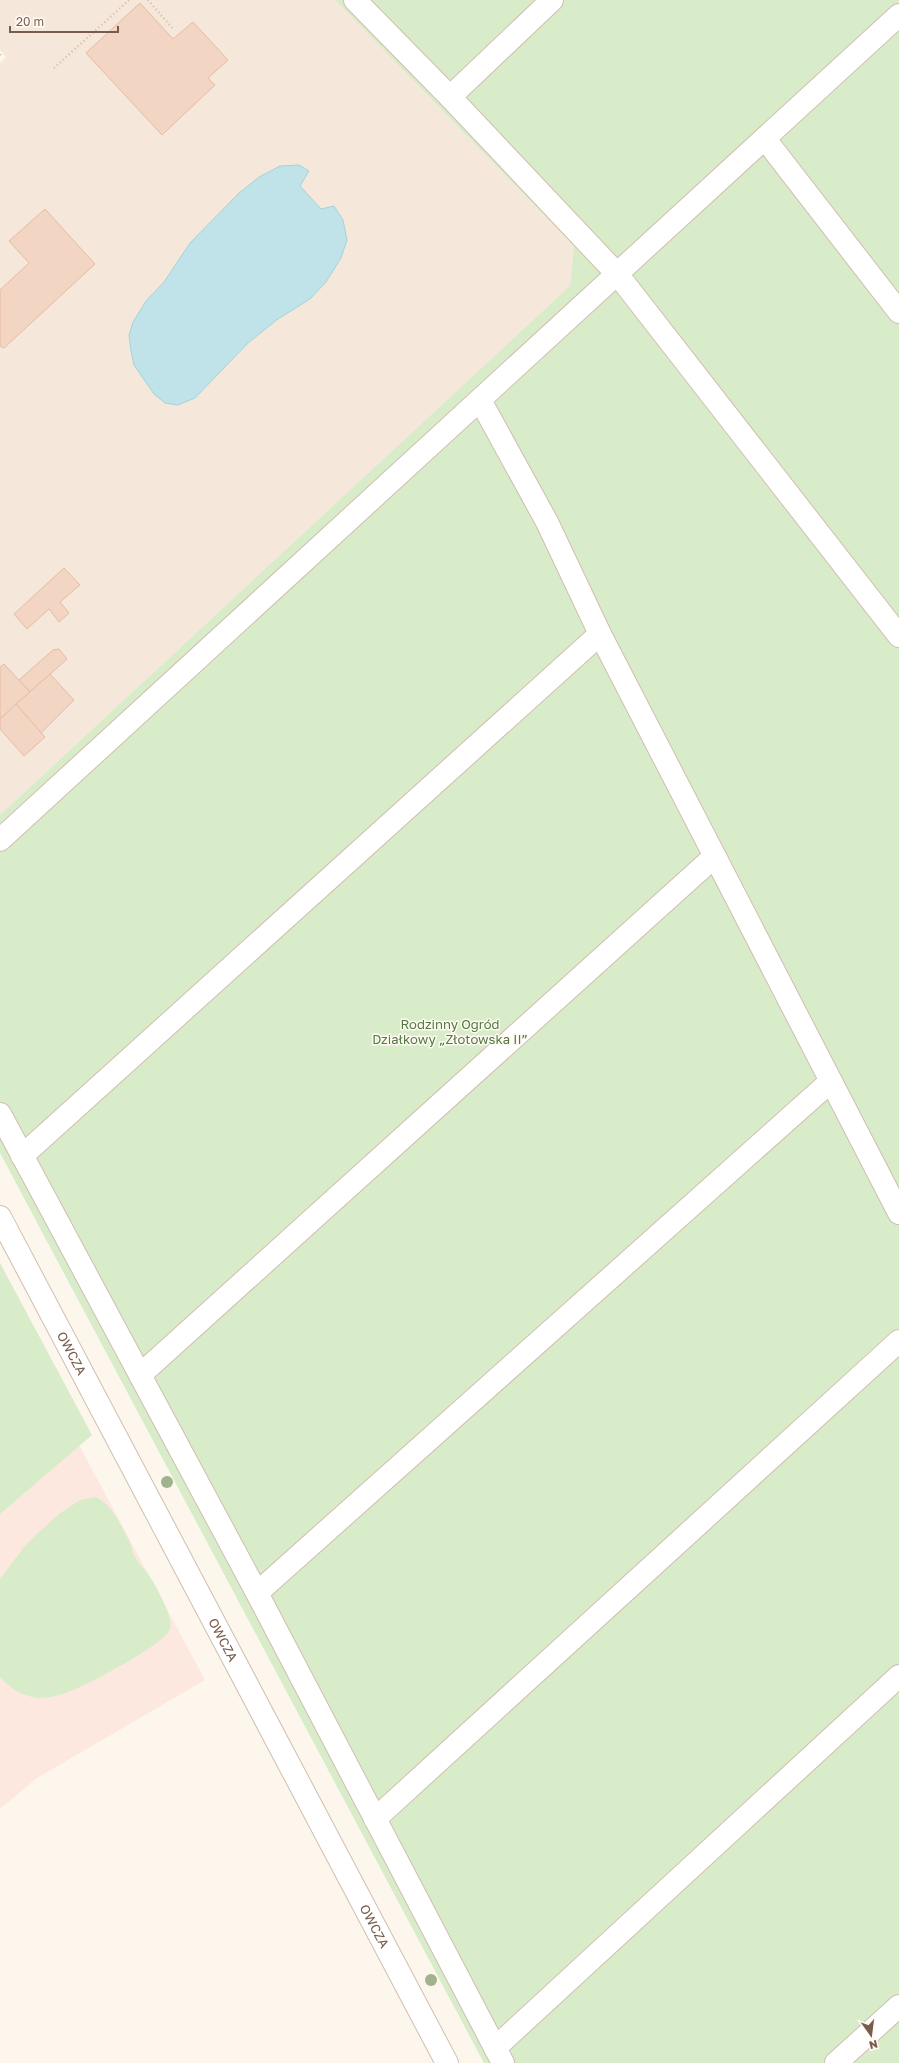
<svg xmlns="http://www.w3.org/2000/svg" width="899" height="2063" font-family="'Golos Text',sans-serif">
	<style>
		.residential { fill: #f5e8da }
		.commercial { fill: #fde8e0 }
		.green { fill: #d8ecc9 }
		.water { fill: #bfe3e8; stroke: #a5d3da }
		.building { fill: #f3d5c3; stroke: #e6bba3 }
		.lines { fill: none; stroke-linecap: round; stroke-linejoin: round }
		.street-casing { stroke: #d1beb0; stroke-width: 24 }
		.path { stroke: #d9b8a5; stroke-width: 2.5; stroke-dasharray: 1 3; stroke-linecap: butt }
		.street { stroke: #fff; stroke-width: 22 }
		.tree { fill: #a0b28e }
		.labels { text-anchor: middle; stroke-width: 3; stroke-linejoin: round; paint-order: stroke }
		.park-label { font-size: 13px; fill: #537a41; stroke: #fffaf3 }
		.street-label { font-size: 13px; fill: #7a5c4d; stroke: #fffaf3 }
	</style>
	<rect width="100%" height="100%" fill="#fdf6ec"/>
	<polygon class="residential" points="0,0 335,0 574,246 570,287 0,815 0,63 6,57 0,50"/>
	<polygon class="commercial" points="79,1445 205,1680 37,1778 0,1809 0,1514"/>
	<g class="green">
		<polygon points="335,0 899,0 899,2063 484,2063 0,1153 0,815 570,286 574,246"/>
		<polygon points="0,1263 92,1435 0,1514"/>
		<path d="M94 1497C109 1499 124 1530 130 1543 132 1547 132 1553 135 1557 138 1563 144 1568 148 1574 155 1584 174 1617 170 1629 164 1645 89 1684 71 1691 61 1695 50 1698 39 1698 24 1697 9 1688 0 1677V1579L24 1547 39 1532 59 1514 80 1500Z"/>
	</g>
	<polygon class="water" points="299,165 309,171 300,186 321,209 334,206 343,220 347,240 341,258 326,282 310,299 278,319 248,343 195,398 178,405 165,403 154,394 134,365 131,351 129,335 133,322 146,301 164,282 190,243 239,193 259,177 280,166"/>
	<g class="building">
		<polygon points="140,3 173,39 193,22 228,60 208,78 215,85 162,135 86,53"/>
		<polygon points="45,209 95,264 4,348 0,346 0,290 29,263 9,241"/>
		<polygon points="64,568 80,585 60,602 69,613 59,622 49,609 27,629 14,614"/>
		<polygon points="59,649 67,659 30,692 19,680 53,650"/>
		<polygon points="4,664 30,692 0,719 0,667"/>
		<polygon points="50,674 74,700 41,733 16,704"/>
		<polygon points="16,704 45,737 24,756 0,729 0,719"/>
	</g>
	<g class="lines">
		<g class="street-casing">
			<g id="street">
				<polyline points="355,0 450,97 618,275 899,636"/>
				<polyline points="450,97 552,0"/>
				<polyline points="765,139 899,312"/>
				<polyline points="480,400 547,522 600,634 899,1213"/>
				<polyline points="0,840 899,15"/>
				<polyline points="0,1114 257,1593 503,2063"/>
				<polyline points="22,1156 600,634"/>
				<path id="s1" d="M0 1217 447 2063"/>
				<polyline points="140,1375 715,856"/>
				<polyline points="257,1593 831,1081"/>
				<polyline points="375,1819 899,1341"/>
				<polyline points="495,2048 899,1676"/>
				<polyline points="836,2063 899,2006"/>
			</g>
		</g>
		<g class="path">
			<polyline points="148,0 174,30"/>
			<polyline points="0,55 2,52"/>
			<polyline points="54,68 129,0"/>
		</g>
		<use href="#street" class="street"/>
	</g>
	<g class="tree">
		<circle cx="167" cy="1482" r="6"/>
		<circle cx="431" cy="1980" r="6"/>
	</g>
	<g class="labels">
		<g class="park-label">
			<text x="450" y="1029">Rodzinny Ogród<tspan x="450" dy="15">Działkowy „Złotowska II”</tspan></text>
		</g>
		<g class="street-label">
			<text dy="5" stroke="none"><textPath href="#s1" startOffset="154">OWCZA</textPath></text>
			<text dy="5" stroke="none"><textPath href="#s1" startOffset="478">OWCZA</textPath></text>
			<text dy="5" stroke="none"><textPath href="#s1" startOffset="802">OWCZA</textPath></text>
		</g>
	</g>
	<g transform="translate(871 2035) rotate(166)" stroke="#fffaf3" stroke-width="3" paint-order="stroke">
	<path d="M0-3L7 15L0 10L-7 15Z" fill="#7a5c4d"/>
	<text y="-6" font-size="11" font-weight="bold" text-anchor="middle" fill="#7a5c4d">N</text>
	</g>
	<path d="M10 26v6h108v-6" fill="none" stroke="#7a5c4d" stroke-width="2"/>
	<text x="16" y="26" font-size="12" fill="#7a5c4d" stroke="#fffaf3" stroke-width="3" paint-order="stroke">20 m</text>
</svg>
